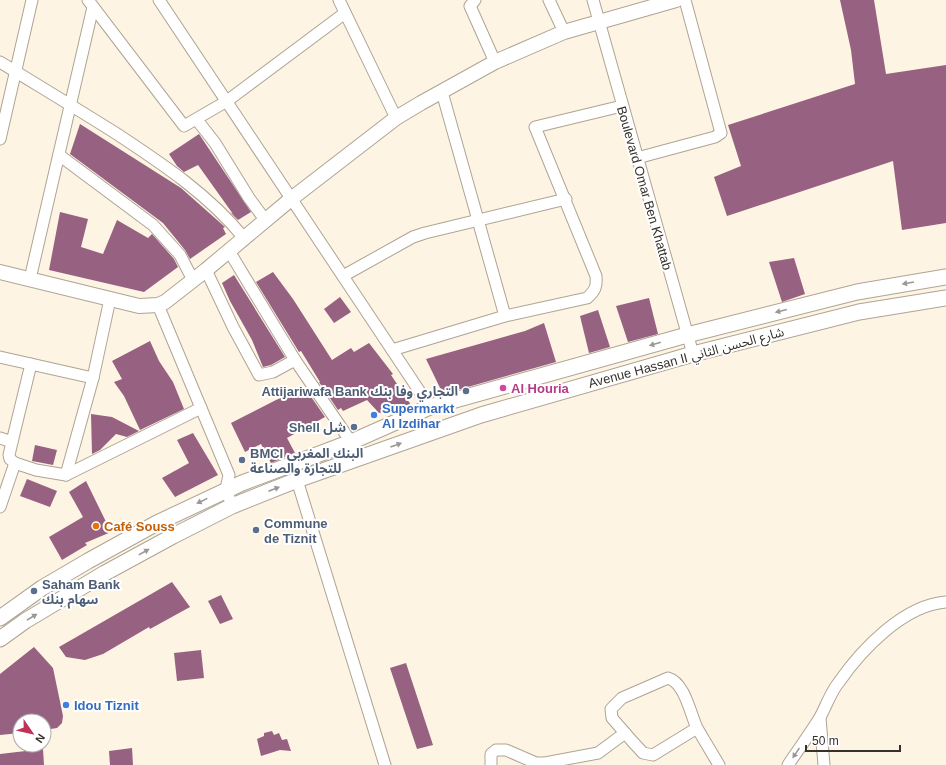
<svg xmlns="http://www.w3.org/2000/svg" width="946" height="765" font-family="Helvetica,'Noto Sans Arabic',sans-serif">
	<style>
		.building { fill: #976181 }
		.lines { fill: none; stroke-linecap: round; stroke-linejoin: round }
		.minor-casing { stroke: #aea494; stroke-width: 13 }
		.tertiary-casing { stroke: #aea494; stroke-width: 16 }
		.secondary-casing { stroke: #aea494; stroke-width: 17 }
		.minor { stroke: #fff; stroke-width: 11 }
		.tertiary { stroke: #fff; stroke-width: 14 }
		.secondary { stroke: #fff; stroke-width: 15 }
		.oneway { fill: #9a9895 }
		.hotel-dot { fill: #d1479c; stroke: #fff; stroke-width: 1.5 }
		.service-dot { fill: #5c6f8a; stroke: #fff; stroke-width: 1.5 }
		.shop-dot { fill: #3f7fe0; stroke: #fff; stroke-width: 1.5 }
		.food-dot { fill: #e8710a; stroke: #fff; stroke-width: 1.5 }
		.labels { text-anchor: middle; stroke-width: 4; stroke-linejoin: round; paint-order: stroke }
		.street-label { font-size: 13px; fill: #36322b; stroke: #fff }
		.hotel-label { font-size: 13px; font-weight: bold; fill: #b23c85; stroke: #fff; text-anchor: start }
		.service-label { font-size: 13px; font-weight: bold; fill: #4e5e75; stroke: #fff; text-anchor: start }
		.shop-label { font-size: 13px; font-weight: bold; fill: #366cbe; stroke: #fff; text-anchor: start }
		.food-label { font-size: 13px; font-weight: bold; fill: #c56008; stroke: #fff; text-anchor: start }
	</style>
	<rect width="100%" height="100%" fill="#fef4e3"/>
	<g class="building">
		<polygon points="840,0 874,0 886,74 946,65 946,223 902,230 893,161 727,216 714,177 741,166 728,125 855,84 851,50"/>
		<polygon points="80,124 181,188 225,227 223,228 226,234 190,259 185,250 163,223 70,154"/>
		<polygon points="199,134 251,212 238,220 230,212 233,214 198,165 184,172 177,166 169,154"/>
		<polygon points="60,212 88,219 81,247 103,254 117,220 148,238 152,234 174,259 178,267 144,292 49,270"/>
		<polygon points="794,258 805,294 782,302 769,262"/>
		<polygon points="273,272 293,299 332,360 351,348 354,352 369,343 393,374 391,375 411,405 379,413 367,400 343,411 341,408 338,410 319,382 320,382 301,351 299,352 256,282"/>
		<polygon points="234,275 285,357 271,365 263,367 252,340 230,301 222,283"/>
		<polygon points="340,297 351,312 334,323 324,309"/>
		<polygon points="649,298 658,334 628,342 616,306"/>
		<polygon points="598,310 610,347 589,353 580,316"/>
		<polygon points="544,323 556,362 443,394 426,359 525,331"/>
		<polygon points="150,341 159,361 173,382 184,409 140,430 124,396 114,382 122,379 112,361"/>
		<polygon points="305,388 325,417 287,438 295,453 271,463 261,444 245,452 231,423 276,400"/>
		<polygon points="91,414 112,417 139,431 127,437 116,434 100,450 92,454"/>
		<polygon points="193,433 218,475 175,497 162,478 189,463 177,440"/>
		<polygon points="35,445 57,450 53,465 32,461"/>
		<polygon points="27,479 57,491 50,507 20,496"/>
		<polygon points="86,481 111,532 85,543 87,545 62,560 49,537 83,517 69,492"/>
		<polygon points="172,582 190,607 150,629 149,627 103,654 85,660 66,657 59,647"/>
		<polygon points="221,595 233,619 220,624 208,601"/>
		<polygon points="34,647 53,668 63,716 62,723 57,728 44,730 44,721 20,721 20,733 0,735 0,674"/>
		<polygon points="201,650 204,678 177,681 174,653"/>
		<polygon points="406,663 433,745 417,749 390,668"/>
		<polygon points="272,731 274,735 279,733 282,740 287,739 291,751 280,750 261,756 257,739 264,736 264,733"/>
		<polygon points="132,748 133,765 110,765 109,751"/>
		<polygon points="43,749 44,765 0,765 0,754"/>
	</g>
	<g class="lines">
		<g class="minor-casing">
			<g id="minor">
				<polyline points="88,0 184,126 227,101 345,13"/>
				<polyline points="159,0 430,407"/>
				<polyline points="339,0 396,118"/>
				<polyline points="475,0 470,6 495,62"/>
				<polyline points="549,0 564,32"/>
				<polyline points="593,0 693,354"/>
				<path d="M0 62C39 86 79 110 117 134 164 165 209 195 244 238"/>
				<polyline points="442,92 505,316"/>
				<polyline points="197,120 215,143 249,198 266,221"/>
				<polyline points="0,139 32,0"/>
				<polyline points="59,155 153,225 180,255 193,280"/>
				<polyline points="637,158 715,137 721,133 685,0"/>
				<polyline points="229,251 295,360 362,458"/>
				<polyline points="206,270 233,327 259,375 273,372 295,360"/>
				<polyline points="343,276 413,237 425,233 566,199"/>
				<polyline points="30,279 93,7"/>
				<polyline points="158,305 229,475 226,489 232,506"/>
				<path d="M392 350 505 316 587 298C595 291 597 287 596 276L535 127 622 106"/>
				<polyline points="0,357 93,378"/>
				<polyline points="0,438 12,442 31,364"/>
				<polyline points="12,442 9,455 10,459 15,463 36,470 66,475 201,408"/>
				<polyline points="66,475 93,378 110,299"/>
				<polyline points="297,480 385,765"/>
				<polyline points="0,507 15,463"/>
				<polyline points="820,718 824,765"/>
				<path d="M697 728C690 713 685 683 668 678L622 698 611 709 612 718 632 741 643 753 653 755 697 728 719 765"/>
				<polyline points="491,765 491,754 496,750 506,750 536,763 545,763 598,753 625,733"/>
				<path d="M788 765C798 750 809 735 819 719 826 707 830 693 839 682 862 649 904 605 946 602"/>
			</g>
		</g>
		<g class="tertiary-casing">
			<polyline id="tertiary" points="0,272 139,306 158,305 165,302 206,270 291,199 396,118 421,103 495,62 564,32 676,0"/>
		</g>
		<g class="secondary-casing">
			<g id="secondary">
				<polyline points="0,618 42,588 88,561 157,523 242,483 351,442 430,407 687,335 857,292 946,277"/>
				<polyline points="0,639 25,621 105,573 173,536 232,506 297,480 481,415 693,354 859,312 946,298"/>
			</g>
		</g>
		<use href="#minor" class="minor"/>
		<use href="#tertiary" class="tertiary"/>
		<use href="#secondary" class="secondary"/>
	</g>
	<defs><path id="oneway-solid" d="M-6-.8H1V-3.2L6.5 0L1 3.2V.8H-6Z"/></defs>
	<g class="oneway">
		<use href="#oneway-solid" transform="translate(908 283) rotate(170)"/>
		<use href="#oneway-solid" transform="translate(781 311) rotate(166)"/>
		<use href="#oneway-solid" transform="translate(655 344) rotate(164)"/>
		<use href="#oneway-solid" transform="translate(396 445) rotate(-20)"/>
		<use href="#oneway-solid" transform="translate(274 489) rotate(-21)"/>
		<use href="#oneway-solid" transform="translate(202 501) rotate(154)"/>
		<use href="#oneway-solid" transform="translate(144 552) rotate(-29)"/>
		<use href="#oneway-solid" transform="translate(32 617) rotate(-31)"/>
		<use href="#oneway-solid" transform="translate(796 753) rotate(124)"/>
	</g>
	<circle class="hotel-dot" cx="503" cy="388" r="4"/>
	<g class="service-dot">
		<circle cx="466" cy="391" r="4"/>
		<circle cx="354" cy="427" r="4"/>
		<circle cx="242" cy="460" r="4"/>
		<circle cx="256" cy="530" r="4"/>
		<circle cx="34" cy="591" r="4"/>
	</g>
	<g class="shop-dot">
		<circle cx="374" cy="415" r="4"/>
		<circle cx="66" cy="705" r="4"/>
	</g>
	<circle class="food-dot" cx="96" cy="526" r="4"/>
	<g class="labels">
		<g class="street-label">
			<text transform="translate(645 188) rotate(74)" y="5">Boulevard Omar Ben Khattab</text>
			<text transform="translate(686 357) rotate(-15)" y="5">Avenue Hassan II شارع الحسن الثاني</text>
		</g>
		<g class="hotel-label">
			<text x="511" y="393">Al Houria</text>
		</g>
		<g class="service-label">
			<text x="458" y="396" text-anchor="end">Attijariwafa Bank التجاري وفا بنك</text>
			<text x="346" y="432" text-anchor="end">Shell شل</text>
			<text x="250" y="458">BMCI البنك المغربي<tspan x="250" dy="15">للتجارة والصناعة</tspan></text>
			<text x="264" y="528">Commune<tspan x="264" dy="15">de Tiznit</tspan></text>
			<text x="42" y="589">Saham Bank<tspan x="42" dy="15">سهام بنك</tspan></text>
		</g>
		<g class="shop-label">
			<text x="382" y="413">Supermarkt<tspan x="382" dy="15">Al Izdihar</tspan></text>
			<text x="74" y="710">Idou Tiznit</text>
		</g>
		<g class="food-label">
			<text x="104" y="531">Café Souss</text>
		</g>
	</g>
	<g transform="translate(32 733) rotate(124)"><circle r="19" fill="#ffffff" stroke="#afadaa"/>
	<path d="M0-3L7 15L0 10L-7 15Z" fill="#c13257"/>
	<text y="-6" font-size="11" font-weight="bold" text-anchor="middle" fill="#36322b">N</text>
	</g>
	<path d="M806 745v6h94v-6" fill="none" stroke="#36322b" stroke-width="2"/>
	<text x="812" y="745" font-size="12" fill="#36322b" stroke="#ffffff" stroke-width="3" paint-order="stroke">50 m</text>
</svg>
